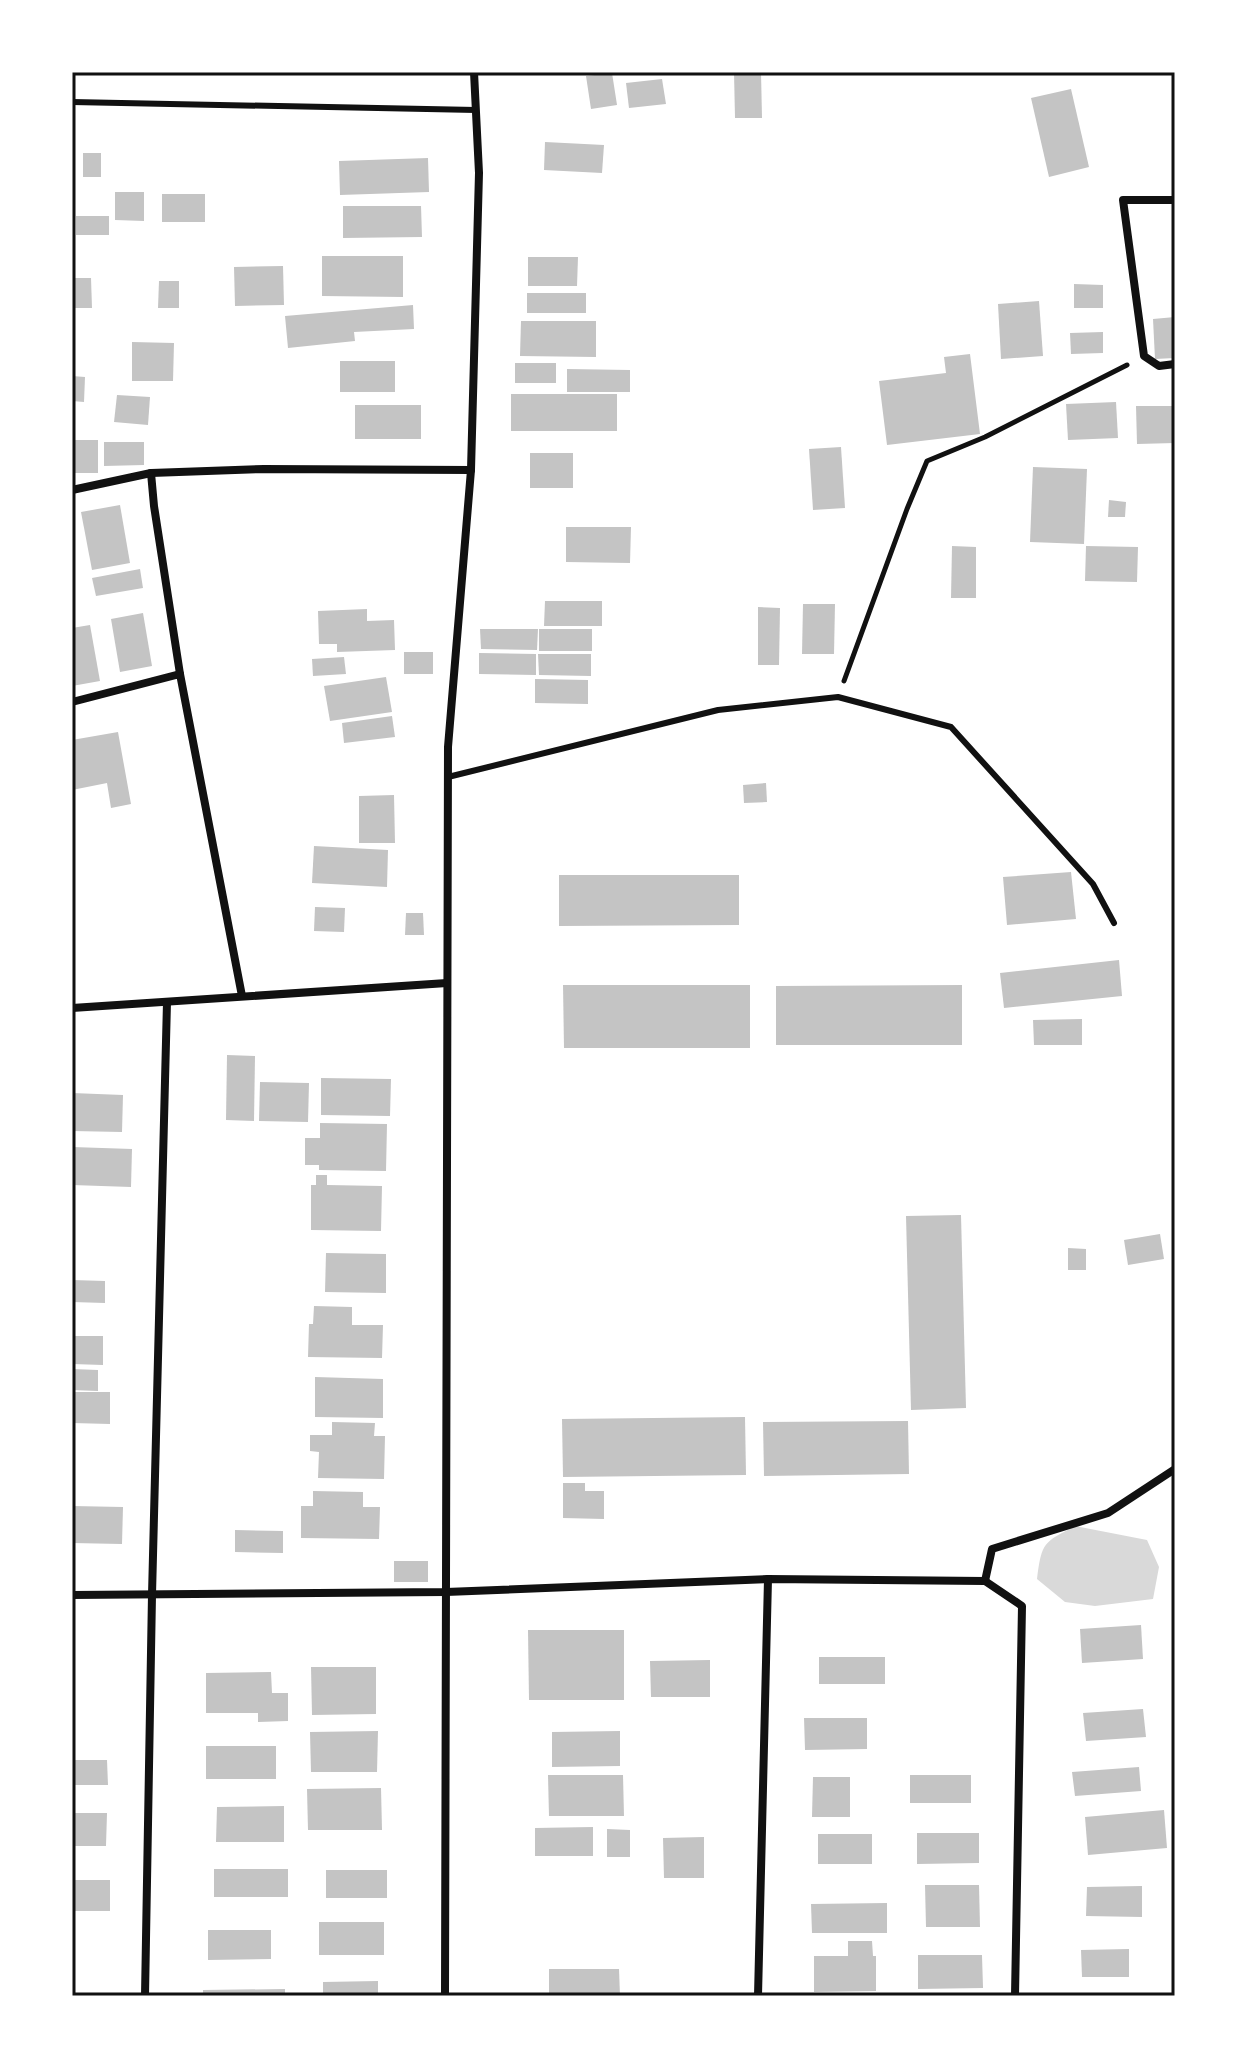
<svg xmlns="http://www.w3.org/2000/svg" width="1247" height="2068" font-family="Jost,sans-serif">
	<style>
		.water { fill: #d9d9d9 }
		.building { fill: #c4c4c4 }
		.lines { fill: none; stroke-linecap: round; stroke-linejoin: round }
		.path { stroke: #111; stroke-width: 5 }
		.service { stroke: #111; stroke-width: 6 }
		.minor { stroke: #111; stroke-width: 8 }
		.neatline { fill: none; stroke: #111; stroke-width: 3 }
	</style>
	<rect width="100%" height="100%" fill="#fff"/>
	<path class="water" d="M1075 1526 1147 1540 1159 1567 1153 1599 1095 1606 1065 1602 1037 1579C1042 1542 1043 1543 1075 1526Z"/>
	<g class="building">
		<polygon points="734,72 761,72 762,118 735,118"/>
		<polygon points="612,73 617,105 591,109 586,76"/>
		<polygon points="662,79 666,104 629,108 626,83"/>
		<polygon points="1071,89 1089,167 1049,177 1031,98"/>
		<polygon points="545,142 604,145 602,173 544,170"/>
		<rect x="83" y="153" width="18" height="24"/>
		<polygon points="428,158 429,192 340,195 339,161"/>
		<polygon points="115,192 144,192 144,221 115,220"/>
		<rect x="162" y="194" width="43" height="28"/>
		<polygon points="343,206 421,206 422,237 343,238"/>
		<rect x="76" y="216" width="33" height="19"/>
		<polygon points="322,256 403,256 403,297 322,296"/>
		<polygon points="528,257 578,257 577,286 528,286"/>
		<polygon points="283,266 284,305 235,306 234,267"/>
		<polygon points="72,278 91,278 92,308 72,308"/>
		<polygon points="159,281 179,281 179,308 158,308"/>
		<polygon points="1074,284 1103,285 1103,308 1074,308"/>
		<rect x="527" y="293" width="59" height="20"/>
		<polygon points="1039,301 1043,356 1001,359 998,304"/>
		<polygon points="413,305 414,329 354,332 355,341 288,348 285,316"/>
		<polygon points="1175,317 1175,358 1155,359 1153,319"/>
		<polygon points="521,321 596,321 596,357 520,356"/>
		<polygon points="1103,332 1103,353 1071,354 1070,333"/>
		<polygon points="132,342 174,343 173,381 132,381"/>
		<polygon points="970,354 980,434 887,445 879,381 946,373 944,357"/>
		<rect x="340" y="361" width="55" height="31"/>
		<rect x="515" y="363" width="41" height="20"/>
		<polygon points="567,369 630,370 630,392 567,392"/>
		<polygon points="72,376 85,377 84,402 72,401"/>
		<rect x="511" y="394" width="106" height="37"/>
		<polygon points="117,395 150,397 148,425 114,422"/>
		<polygon points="1116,402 1118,438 1068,440 1066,404"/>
		<rect x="355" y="405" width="66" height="34"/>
		<polygon points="1136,406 1175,406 1175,443 1137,444"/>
		<rect x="75" y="440" width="23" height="33"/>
		<polygon points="104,442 144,442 144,465 104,466"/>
		<polygon points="841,447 845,508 813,510 809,449"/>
		<rect x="530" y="453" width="43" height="35"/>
		<polygon points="1033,467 1087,469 1084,544 1030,542"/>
		<polygon points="1109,500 1126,502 1125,517 1108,517"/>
		<polygon points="120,505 130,563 92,570 81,512"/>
		<polygon points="566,527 631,527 630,563 566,562"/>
		<polygon points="952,546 976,547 976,598 951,598"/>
		<polygon points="1086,546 1138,547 1137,582 1085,581"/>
		<polygon points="140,569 143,588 96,596 92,578"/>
		<polygon points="545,601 602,601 602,626 544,626"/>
		<polygon points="803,604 835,604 834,654 802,654"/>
		<polygon points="758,607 780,608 779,665 758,665"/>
		<polygon points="367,609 367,621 394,620 395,650 337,652 337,644 319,644 318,611"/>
		<polygon points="143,613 152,666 120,672 111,619"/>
		<polygon points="90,625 100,681 72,686 72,628"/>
		<polygon points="480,629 538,629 537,650 481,649"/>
		<rect x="539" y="629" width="53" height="22"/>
		<rect x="404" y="652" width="29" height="22"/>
		<polygon points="479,653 536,654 536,675 479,674"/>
		<polygon points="538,654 591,654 591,676 539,675"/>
		<polygon points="344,657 346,674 313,676 312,659"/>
		<polygon points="386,677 392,712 330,721 324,686"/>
		<polygon points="535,679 588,680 588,704 535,703"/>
		<polygon points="392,716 395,737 344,743 342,723"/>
		<polygon points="118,732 131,804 111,808 107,783 72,790 72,740"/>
		<polygon points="766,783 767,802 744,803 743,785"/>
		<polygon points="394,795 395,843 359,843 359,796"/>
		<polygon points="314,846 388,850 387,887 312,883"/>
		<polygon points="1071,872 1076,919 1007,925 1003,877"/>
		<polygon points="559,875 739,875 739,925 559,926"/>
		<polygon points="315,907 345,908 344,932 314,931"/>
		<polygon points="406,913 423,913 424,935 405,935"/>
		<polygon points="1119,960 1122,996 1004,1008 1000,973"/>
		<polygon points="563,985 750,985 750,1048 564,1048"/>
		<polygon points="962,985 962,1045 776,1045 776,986"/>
		<polygon points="1082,1019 1082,1045 1034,1045 1033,1020"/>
		<polygon points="227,1055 255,1056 254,1121 226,1120"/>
		<polygon points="321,1078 391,1079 390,1116 321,1115"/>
		<polygon points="260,1082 309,1083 308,1122 259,1121"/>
		<polygon points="72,1093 123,1095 122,1132 72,1131"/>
		<polygon points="320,1123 387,1124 386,1171 319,1170 319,1165 305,1165 305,1138 320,1138"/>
		<polygon points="72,1147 132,1149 131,1187 72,1185"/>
		<polygon points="316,1175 327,1175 327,1185 382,1186 381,1231 311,1230 311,1185 316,1185"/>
		<polygon points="961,1215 966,1408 911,1410 906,1216"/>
		<polygon points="1160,1234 1164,1259 1128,1265 1124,1240"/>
		<polygon points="1068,1248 1086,1249 1086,1270 1068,1270"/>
		<polygon points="326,1253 386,1254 386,1293 325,1292"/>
		<polygon points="72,1280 105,1281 105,1303 72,1302"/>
		<polygon points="314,1306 352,1307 352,1325 383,1325 382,1358 308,1357 309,1324 313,1324"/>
		<polygon points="72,1336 103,1336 103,1365 72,1364"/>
		<polygon points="72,1369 98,1370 98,1391 72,1390"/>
		<polygon points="315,1377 383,1379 383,1418 315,1417"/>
		<polygon points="72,1392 110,1392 110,1424 72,1423"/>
		<polygon points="745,1417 746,1475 563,1477 562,1419"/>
		<polygon points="908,1421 909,1474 764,1476 763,1422"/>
		<polygon points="332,1422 375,1423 374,1436 385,1436 384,1479 318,1478 319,1452 310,1451 310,1435 332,1435"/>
		<polygon points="563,1483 585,1483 585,1491 604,1491 604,1519 563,1518"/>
		<polygon points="313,1491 363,1492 363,1507 380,1507 379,1539 301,1538 301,1506 313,1506"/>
		<polygon points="72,1506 123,1507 122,1544 72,1543"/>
		<polygon points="235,1530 283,1531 283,1553 235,1552"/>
		<rect x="394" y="1561" width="34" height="21"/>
		<polygon points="1141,1625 1143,1659 1082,1663 1080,1629"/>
		<polygon points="528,1630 624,1630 624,1700 529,1700"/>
		<rect x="819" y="1657" width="66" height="27"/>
		<polygon points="710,1660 710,1697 651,1697 650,1661"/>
		<polygon points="311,1667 376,1667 376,1714 312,1715"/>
		<polygon points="271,1672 272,1693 288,1693 288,1721 258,1722 258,1713 206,1713 206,1673"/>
		<polygon points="1143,1709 1146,1737 1086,1741 1083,1713"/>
		<polygon points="804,1718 867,1718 867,1749 805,1750"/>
		<polygon points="378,1731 377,1772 311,1772 310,1732"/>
		<polygon points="620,1731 620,1766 552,1767 552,1732"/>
		<rect x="206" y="1746" width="70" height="33"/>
		<polygon points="72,1760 107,1760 108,1785 72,1785"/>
		<polygon points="1139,1767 1141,1791 1075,1796 1072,1772"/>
		<polygon points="548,1775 623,1775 624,1816 549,1816"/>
		<rect x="910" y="1775" width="61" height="28"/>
		<polygon points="813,1777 850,1777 850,1817 812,1817"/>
		<polygon points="381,1788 382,1830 308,1830 307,1789"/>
		<polygon points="284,1806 284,1842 216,1842 217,1807"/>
		<polygon points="1164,1810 1167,1848 1088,1855 1085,1817"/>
		<polygon points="72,1813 107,1813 106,1846 72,1846"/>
		<polygon points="593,1827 593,1856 535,1856 535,1828"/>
		<polygon points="607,1829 630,1830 630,1857 607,1857"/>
		<polygon points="917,1833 979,1833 979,1863 917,1864"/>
		<rect x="818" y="1834" width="54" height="30"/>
		<polygon points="704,1837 704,1878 664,1878 663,1838"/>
		<rect x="214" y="1869" width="74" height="28"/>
		<rect x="326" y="1870" width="61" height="28"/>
		<rect x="72" y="1880" width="38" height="31"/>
		<polygon points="925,1885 979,1885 980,1927 926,1927"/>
		<polygon points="1142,1886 1142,1917 1086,1916 1087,1887"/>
		<polygon points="887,1903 887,1933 812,1933 811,1904"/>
		<rect x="319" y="1922" width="65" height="33"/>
		<polygon points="208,1930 271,1930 271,1959 208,1960"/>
		<polygon points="848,1941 872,1941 873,1956 876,1956 876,1991 814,1992 814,1956 848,1956"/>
		<polygon points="1129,1949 1129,1977 1082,1977 1081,1950"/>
		<polygon points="918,1955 982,1955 983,1988 918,1989"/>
		<polygon points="549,1969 619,1969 620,1996 549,1996"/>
		<polygon points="378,1981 378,1996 323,1996 323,1982"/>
		<polygon points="285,1989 285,1996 203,1996 203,1990"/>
	</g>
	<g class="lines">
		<polyline class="path" points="844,681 907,509 927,461 985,437 1127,365"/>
		<g class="service">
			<polyline points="72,102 476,110"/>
			<polyline points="448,777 718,710 838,697 951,727 1093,884 1114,923"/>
		</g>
		<g class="minor">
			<polyline points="1175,200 1123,200 1144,356 1159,366 1175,364"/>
			<polyline points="151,473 154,506 180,674"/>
			<polyline points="72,490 151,473 264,469 471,470"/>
			<polyline points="72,702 180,674 242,996"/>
			<polyline points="72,1008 447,983"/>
			<polyline points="985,1581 992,1549 1108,1513 1175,1469"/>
			<polyline points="72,1595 446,1592 768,1579 985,1581 1022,1606 1015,1996"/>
			<polyline points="145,1996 152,1595 167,1002"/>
			<polyline points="445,1996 448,747 471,470 479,173 474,72"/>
			<polyline points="758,1996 768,1579"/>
		</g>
	</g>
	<rect width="1247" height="2068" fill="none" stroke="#ffffff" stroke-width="148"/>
	<rect x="74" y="74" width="1099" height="1920" class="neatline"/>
</svg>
